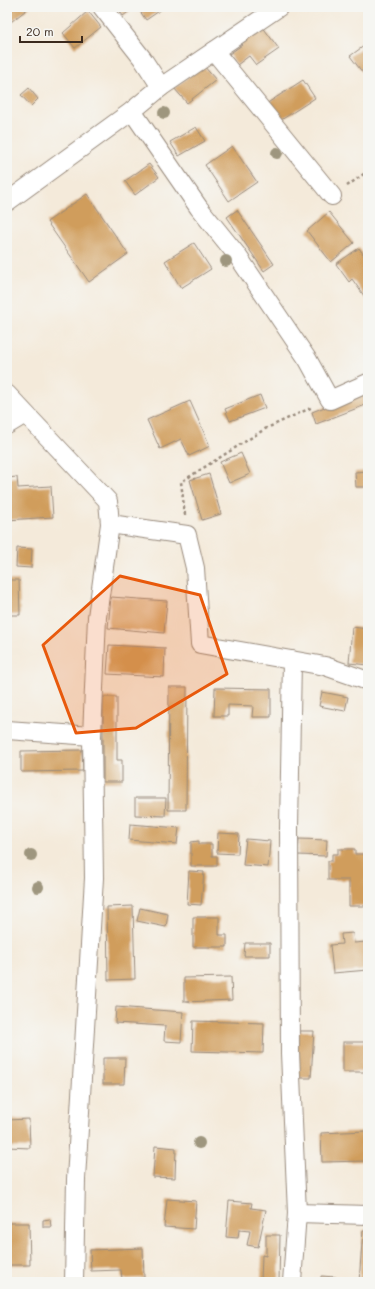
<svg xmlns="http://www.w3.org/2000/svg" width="375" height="1289" font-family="Mali,sans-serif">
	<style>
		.building { fill: #d09d5c }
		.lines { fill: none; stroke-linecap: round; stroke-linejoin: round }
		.street-casing { stroke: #988a7c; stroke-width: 20 }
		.path { stroke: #988a7c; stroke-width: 2.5; stroke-dasharray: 3 3; stroke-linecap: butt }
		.street { stroke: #fff; stroke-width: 18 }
		.tree { fill: #9e967e }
		.marked { fill: #e8590c; fill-opacity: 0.2; stroke: #e8590c; stroke-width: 3; stroke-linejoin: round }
	</style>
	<rect width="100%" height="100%" fill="#f6f6f2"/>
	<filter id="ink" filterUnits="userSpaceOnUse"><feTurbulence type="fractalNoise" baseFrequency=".025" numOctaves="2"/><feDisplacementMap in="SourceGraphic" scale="8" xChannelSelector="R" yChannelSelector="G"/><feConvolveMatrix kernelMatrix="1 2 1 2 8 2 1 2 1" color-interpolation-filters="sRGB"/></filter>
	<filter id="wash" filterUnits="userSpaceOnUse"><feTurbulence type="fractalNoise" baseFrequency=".012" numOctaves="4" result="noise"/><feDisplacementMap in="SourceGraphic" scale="16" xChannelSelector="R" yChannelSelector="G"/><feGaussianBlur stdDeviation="0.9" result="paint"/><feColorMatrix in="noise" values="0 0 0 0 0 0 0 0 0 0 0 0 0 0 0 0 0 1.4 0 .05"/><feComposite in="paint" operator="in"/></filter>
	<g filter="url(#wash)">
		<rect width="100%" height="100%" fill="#f4eada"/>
		<g id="blocks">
			<g class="building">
				<polygon points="7,7 30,7 7,25"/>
				<polygon points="117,7 128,7 131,10 123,16"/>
				<polygon points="137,7 165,7 146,20"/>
				<polygon points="88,11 101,27 75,48 63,33"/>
				<polygon points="262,26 279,49 256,65 249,56 237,65 229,54 242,45 240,41"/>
				<polygon points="368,43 368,70 363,73 350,56"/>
				<polygon points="203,65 216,80 187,103 174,88"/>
				<polygon points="303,80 315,98 278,122 266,104"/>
				<polygon points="29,88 38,99 31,106 21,95"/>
				<polygon points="196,127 205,141 179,156 170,142"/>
				<polygon points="232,146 257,182 229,201 205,165"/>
				<polygon points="149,164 159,177 135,195 125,181"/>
				<polygon points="87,194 128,254 89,282 47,222"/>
				<polygon points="237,210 274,264 264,271 227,217"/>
				<polygon points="329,212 354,243 331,262 307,231"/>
				<polygon points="194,243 211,269 181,288 165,261"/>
				<polygon points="359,248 368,261 367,300 352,279 349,282 336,264"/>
				<polygon points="368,390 368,404 316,424 312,412"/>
				<polygon points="260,395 265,408 230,421 225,409"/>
				<polygon points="190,401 210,446 189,456 181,439 160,449 147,420"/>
				<polygon points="241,453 250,474 229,483 220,462"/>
				<polygon points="368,471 368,487 356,487 355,472"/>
				<polygon points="209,474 221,514 202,520 190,480"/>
				<polygon points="17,477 18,488 51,486 53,517 7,520 7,478"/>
				<polygon points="17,548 32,549 31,568 16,567"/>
				<polygon points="7,580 19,580 20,615 7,615"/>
				<polygon points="111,597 167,601 164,633 108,628"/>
				<polygon points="352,627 368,629 368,665 349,663"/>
				<polygon points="109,645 165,648 164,677 107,674"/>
				<polygon points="169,687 187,687 186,810 168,810"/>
				<polygon points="215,688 271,689 271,717 252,717 253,706 228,705 228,716 214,716"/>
				<polygon points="322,692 348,697 345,711 319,706"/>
				<polygon points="103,697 117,697 117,760 122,760 122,782 103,782"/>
				<polygon points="82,750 83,771 21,772 21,751"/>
				<polygon points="135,798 166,798 165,816 135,815"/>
				<polygon points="130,824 179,828 177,844 129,840"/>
				<polygon points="218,833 239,834 238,854 217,853"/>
				<polygon points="246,839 270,841 268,867 243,865"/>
				<polygon points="299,839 327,840 326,856 298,855"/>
				<polygon points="199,841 199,844 212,844 212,856 217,856 217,866 191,866 191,842"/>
				<polygon points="338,849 355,849 355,854 368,854 368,906 349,906 349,880 328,880 328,861 332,861 332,854 338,854"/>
				<polygon points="189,871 204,872 201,905 187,904"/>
				<polygon points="133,906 135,979 108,980 107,907"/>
				<polygon points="140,908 168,914 166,927 137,921"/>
				<polygon points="193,917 219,917 219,935 227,935 227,947 193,947"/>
				<polygon points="353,933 354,943 366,942 368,970 333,973 330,945 342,944 341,934"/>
				<polygon points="245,943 270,943 270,956 244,956"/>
				<polygon points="231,977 232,1000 184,1002 184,978"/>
				<polygon points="116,1007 183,1012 181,1042 164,1041 165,1026 115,1023"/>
				<polygon points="193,1021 264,1023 263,1053 192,1051"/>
				<polygon points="298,1031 314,1031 311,1078 296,1078"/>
				<rect x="343" y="1042" width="25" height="30"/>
				<polygon points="103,1058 125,1058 124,1084 103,1084"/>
				<polygon points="29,1119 30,1148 7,1147 7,1120"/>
				<polygon points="366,1131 367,1161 322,1162 321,1133"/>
				<polygon points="155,1146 176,1148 175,1178 153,1177"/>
				<polygon points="167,1199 196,1201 194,1229 164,1227"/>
				<polygon points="229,1201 252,1203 251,1208 266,1210 258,1247 247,1245 250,1231 239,1230 238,1238 226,1237"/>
				<polygon points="50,1219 51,1227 43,1227 43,1220"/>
				<polygon points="7,1223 29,1223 30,1265 7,1265"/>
				<polygon points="363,1230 368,1231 368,1282 359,1282"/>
				<polygon points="266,1235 280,1235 279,1282 261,1282 262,1255 266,1256"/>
				<polygon points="143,1248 144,1278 122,1279 121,1270 91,1271 90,1250"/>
				<polygon points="321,1276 336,1277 336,1282 321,1282"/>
			</g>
		</g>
	</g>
	<g filter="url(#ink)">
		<use href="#blocks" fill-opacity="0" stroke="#988a7c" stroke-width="1"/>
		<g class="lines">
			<g class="street-casing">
				<g id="street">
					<polyline points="214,51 332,196"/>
					<polyline points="161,87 279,7"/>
					<polyline points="132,111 199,208 237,255 308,360 330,400 368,383"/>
					<polyline points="7,202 132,111 161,87 142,58 102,7"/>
					<polyline points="7,394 108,501 110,524 97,617 92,736 94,878 76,1179 74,1282"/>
					<polyline points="7,425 25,414"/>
					<polyline points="110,524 187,535 195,568 200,644 325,666 368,681"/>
					<polyline points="292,660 289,828 290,1053 297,1213 292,1282"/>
					<polyline points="7,730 92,736"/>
					<polyline points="297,1213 368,1215"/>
				</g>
			</g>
			<g class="path">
				<polyline points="347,186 368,171"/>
				<polyline points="185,515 181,482 265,429 313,407"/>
			</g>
			<use href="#street" class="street"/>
		</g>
		<g class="tree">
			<circle cx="164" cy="113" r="6"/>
			<circle cx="277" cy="153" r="6"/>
			<circle cx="226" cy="261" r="6"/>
			<circle cx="31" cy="855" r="6"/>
			<circle cx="38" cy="887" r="6"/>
			<circle cx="199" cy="1143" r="6"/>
		</g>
	</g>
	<path class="marked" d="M120 576 200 595 227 674 136 728 76 733 43 645Z"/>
	<rect width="375" height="1289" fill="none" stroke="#f6f6f2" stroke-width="24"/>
	<path d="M20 36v6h62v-6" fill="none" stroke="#3b2a1e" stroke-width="2"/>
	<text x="26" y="36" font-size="12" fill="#3b2a1e" stroke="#f6f6f2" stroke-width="3" paint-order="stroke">20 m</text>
</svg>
